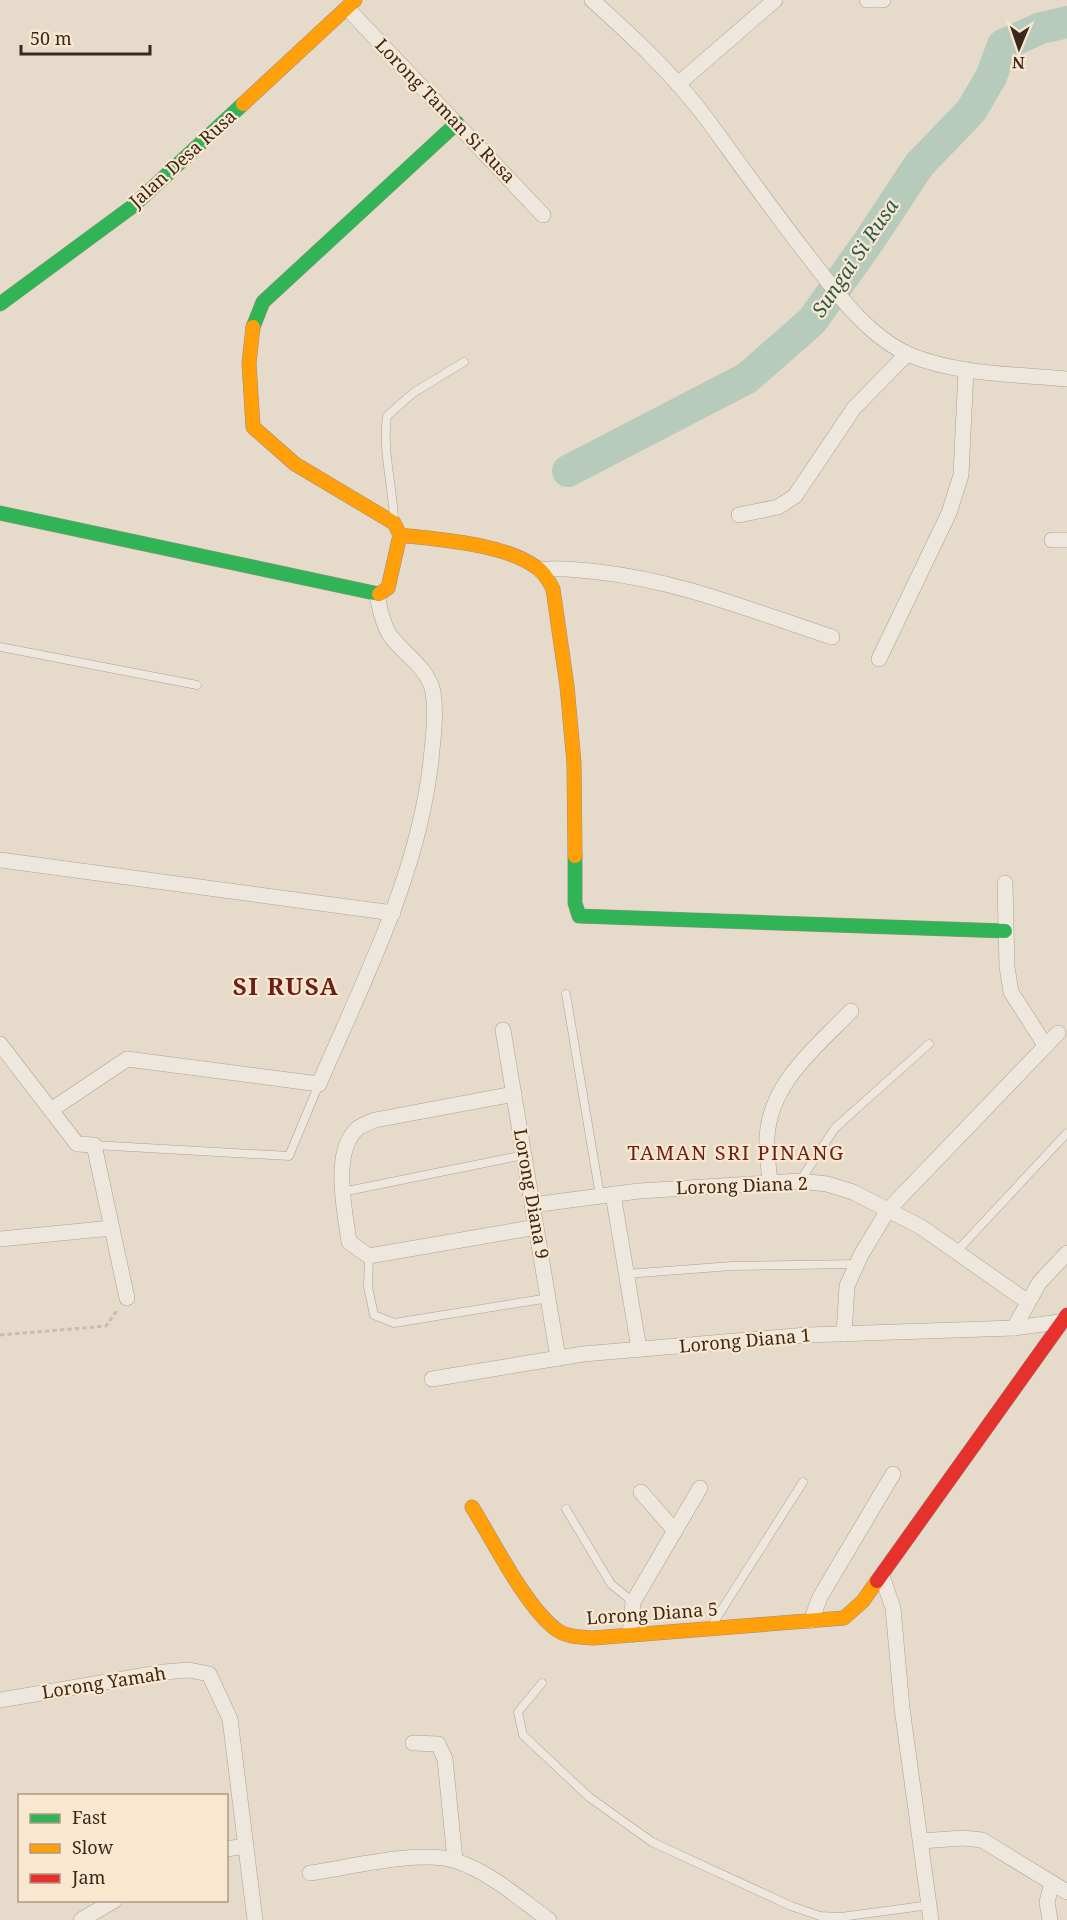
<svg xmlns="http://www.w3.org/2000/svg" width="1067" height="1920" font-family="'Noto Serif',serif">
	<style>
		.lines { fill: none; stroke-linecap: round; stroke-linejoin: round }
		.river { stroke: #b7cbbc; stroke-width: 32 }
		.lane-casing { stroke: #aba094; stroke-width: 9 }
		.street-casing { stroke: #aba094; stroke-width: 16 }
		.fast-casing { stroke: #9b8f84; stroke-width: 15 }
		.slow-casing { stroke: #9b8f84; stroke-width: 15 }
		.jam-casing { stroke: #9b8f84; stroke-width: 15 }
		.path { stroke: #c7bdb4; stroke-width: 3; stroke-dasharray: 4.5 3; stroke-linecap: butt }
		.lane { stroke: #eee7dd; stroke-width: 8 }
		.street { stroke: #eee7dd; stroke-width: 15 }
		.fast { stroke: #30b455; stroke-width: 14 }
		.slow { stroke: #ff9f0a; stroke-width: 14 }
		.jam { stroke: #e5322d; stroke-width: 14 }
		.labels { text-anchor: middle; stroke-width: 4.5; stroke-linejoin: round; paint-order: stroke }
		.street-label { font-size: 18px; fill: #3b271b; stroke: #f9e8cf }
		.water-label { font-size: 20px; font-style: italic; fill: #295c52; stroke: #f9e8cf }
		.neighbourhood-label { font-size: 20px; letter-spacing: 1.5px; fill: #6c1e17; stroke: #f9e8cf }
		.district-label { font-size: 24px; font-weight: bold; letter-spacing: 1.5px; fill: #6c1e17; stroke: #f9e8cf }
	</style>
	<rect width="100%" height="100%" fill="#e6dbcb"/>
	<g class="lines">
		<polyline class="river" points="568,471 747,378 812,321 869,241 919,165 971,111 991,77 1003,45 1041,28 1067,22"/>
		<g class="lane-casing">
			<g id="lane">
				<path d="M394 521C393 485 382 452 387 416L413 393 464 362"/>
				<polyline points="0,647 197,685"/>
				<polyline points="566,994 600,1196"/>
				<polyline points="94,1145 289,1156 319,1084"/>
				<polyline points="800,1181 835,1128 929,1044"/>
				<polyline points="342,1192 524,1155"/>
				<polyline points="956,1252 1067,1133"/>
				<polyline points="369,1256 368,1287 374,1315 394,1323 549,1298"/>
				<polyline points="626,1274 732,1266 857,1264"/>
				<polyline points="566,1509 611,1584 633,1602"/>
				<polyline points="712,1625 803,1482"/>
				<polyline points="542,1683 518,1712 523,1735 589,1797 652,1842 791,1906 820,1916 841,1917 930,1905"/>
			</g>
		</g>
		<g class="street-casing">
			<g id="street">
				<path d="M592 0C633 37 673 74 706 118 741 166 775 214 812 261 838 295 869 337 910 355 959 375 1015 374 1067 379"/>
				<polyline points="867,0 883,0"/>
				<polyline points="347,8 543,215"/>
				<polyline points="678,84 775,0"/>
				<polyline points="739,515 778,507 795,496 854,408 907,354"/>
				<polyline points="1052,540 1067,540"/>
				<path d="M540 570C560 567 579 570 599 572 680 581 755 612 832 637"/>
				<polyline points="879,659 949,513 961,475 966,370"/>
				<polyline points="0,860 393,913"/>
				<polyline points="1005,883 1007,967 1011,992 1045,1045"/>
				<polyline points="503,1030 558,1358"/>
				<polyline points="0,1044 77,1144 94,1145 127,1298"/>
				<path d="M514 1094 375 1120C370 1122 362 1125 358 1128 331 1151 345 1211 349 1242L369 1256 536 1227"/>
				<path d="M51 1110 127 1059 319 1084C365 977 422 868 432 750 434 731 436 711 433 692 428 667 402 653 389 634 382 622 380 609 377 596"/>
				<path d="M770 1184C769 1168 766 1152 767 1137 770 1083 816 1047 851 1011"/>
				<polyline points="613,1194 639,1349"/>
				<polyline points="532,1205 639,1191 800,1181 827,1184 853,1192 921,1227 1028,1302"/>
				<polyline points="0,1239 112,1228"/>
				<polyline points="1014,1328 1039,1283 1067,1253"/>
				<polyline points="844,1334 847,1286 861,1255 888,1210 1058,1033"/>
				<polyline points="432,1379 583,1354 807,1335 1014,1328 1059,1322"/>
				<polyline points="641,1492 675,1531"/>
				<polyline points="882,1576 893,1608 902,1708 931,1920"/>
				<polyline points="811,1621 820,1597 893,1474"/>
				<polyline points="630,1635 633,1602 700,1488"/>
				<polyline points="0,1700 164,1672 189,1670 209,1674 230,1719 255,1920"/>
				<polyline points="413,1743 438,1744 445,1759 455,1860"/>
				<polyline points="921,1841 963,1838 982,1840 1067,1892"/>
				<polyline points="226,1849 246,1846"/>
				<path d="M310 1873C347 1868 421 1849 456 1861 490 1872 520 1899 549 1920"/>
				<polyline points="81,1920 115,1900"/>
				<polyline points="1050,1920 1047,1902 1052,1883"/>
			</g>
		</g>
		<g class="fast-casing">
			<g id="fast">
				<polyline points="0,304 133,206 243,104"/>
				<polyline points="253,327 263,302 457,123"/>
				<polyline points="0,513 379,594"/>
				<polyline points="575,856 575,903 579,916 1005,931"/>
			</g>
		</g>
		<g class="slow-casing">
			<g id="slow">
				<polyline points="243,104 355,0"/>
				<polyline points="253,327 249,363 253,427 295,464 394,523 400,535 388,588 379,594"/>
				<path d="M400 535C440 540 502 543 536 567 544 572 549 581 553 589L567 686 574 763 575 856"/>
				<path d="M472 1507C493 1540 526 1608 557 1630 567 1637 581 1637 593 1638L844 1618 863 1601 877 1581"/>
			</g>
		</g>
		<g class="jam-casing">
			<polyline id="jam" points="877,1581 1067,1315"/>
		</g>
		<polyline class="path" points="0,1335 106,1326 118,1309"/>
		<use href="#lane" class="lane"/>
		<use href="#street" class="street"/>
		<use href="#fast" class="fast"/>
		<use href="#slow" class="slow"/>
		<use href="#jam" class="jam"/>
	</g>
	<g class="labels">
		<g class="street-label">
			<text transform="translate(445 111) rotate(46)" y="6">Lorong Taman Si Rusa</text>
			<text transform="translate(183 159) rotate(-42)" y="6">Jalan Desa Rusa</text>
			<text transform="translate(742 1186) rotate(-2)" y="6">Lorong Diana 2</text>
			<text transform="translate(531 1194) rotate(80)" y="6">Lorong Diana 9</text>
			<text transform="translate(745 1341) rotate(-5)" y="6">Lorong Diana 1</text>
			<text transform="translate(652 1614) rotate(-4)" y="6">Lorong Diana 5</text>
			<text transform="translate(104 1683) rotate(-9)" y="6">Lorong Yamah</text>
		</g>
		<g class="water-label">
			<text transform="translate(855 258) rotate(-56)" y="7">Sungai Si Rusa</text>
		</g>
		<g class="neighbourhood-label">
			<text x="736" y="1160">TAMAN SRI PINANG</text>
		</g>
		<g class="district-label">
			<text x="286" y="995">SI RUSA</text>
		</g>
	</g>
	<rect x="18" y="1794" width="210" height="108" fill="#f9e8cf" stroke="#ad9b87" stroke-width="1.5"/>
	<rect x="30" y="1814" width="30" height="9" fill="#30b455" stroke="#ad9b87" stroke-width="1.5"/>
	<text x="72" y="1824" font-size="18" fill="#3b271b">Fast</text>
	<rect x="30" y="1844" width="30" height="9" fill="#ff9f0a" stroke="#ad9b87" stroke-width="1.5"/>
	<text x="72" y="1854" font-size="18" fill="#3b271b">Slow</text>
	<rect x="30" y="1874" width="30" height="9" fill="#e5322d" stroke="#ad9b87" stroke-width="1.5"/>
	<text x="72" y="1884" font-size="18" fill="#3b271b">Jam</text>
	<g transform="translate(1019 48) rotate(182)" stroke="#f9e8cf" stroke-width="4.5" paint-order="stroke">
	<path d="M0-4.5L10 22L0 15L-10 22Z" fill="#3b271b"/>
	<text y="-9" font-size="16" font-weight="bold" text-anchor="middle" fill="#3b271b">N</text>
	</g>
	<path d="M21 45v9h129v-9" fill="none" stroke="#3b271b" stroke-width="3"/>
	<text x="30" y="45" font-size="18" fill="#3b271b" stroke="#f9e8cf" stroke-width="4.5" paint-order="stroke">50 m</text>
</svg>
